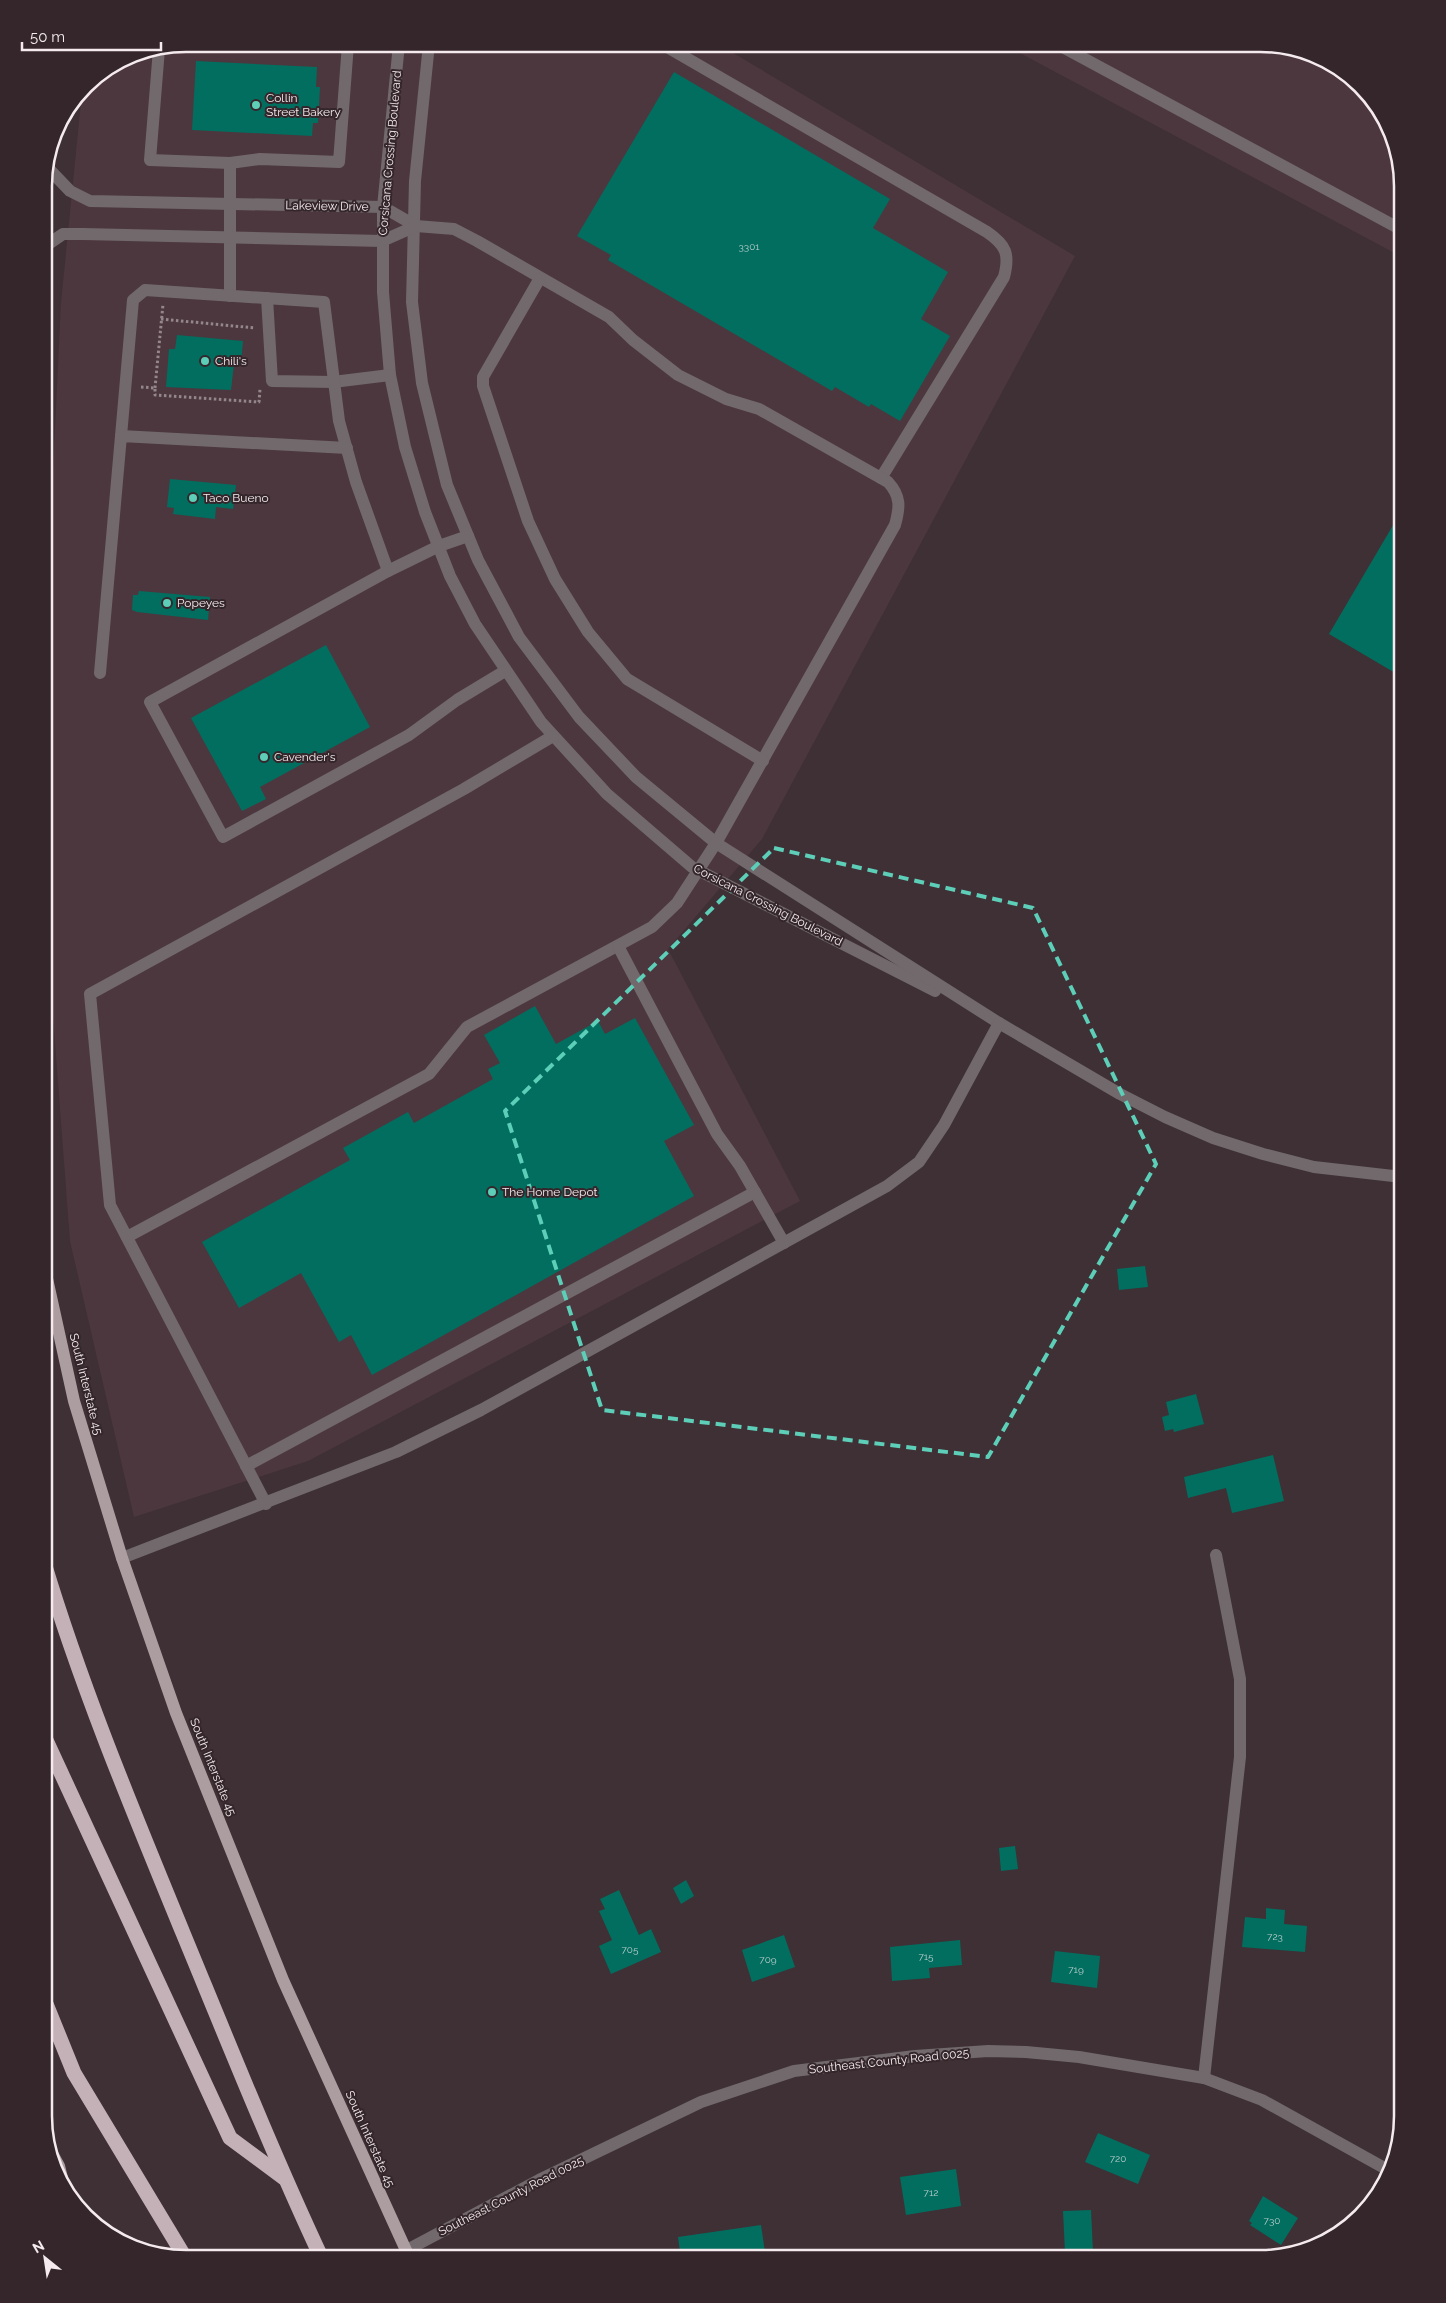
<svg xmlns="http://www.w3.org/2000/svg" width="1446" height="2303" font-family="Raleway,sans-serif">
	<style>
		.built { fill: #4c373e }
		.building { fill: #026e5f }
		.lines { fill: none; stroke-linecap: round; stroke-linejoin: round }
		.path { stroke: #93878b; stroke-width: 3; stroke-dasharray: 2.5 2.5; stroke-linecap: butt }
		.minor { stroke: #71696c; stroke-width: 12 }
		.major { stroke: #ac9da1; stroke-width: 12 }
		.highway { stroke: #c4b1b7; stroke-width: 15 }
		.marked { fill: none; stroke: #5dceb8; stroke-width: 4; stroke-dasharray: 10 6; stroke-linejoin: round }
		.poi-dot { fill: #5dceb8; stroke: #34262a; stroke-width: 2 }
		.labels { text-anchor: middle; stroke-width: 4; stroke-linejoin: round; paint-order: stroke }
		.number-label { font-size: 10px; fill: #b8ccca }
		.poi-label { font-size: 12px; fill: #f5ebee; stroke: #34262a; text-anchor: start }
		.street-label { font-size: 12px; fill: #f5ebee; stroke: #34262a }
		.rim { fill: none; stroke: #f5ebee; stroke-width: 2.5 }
	</style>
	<rect width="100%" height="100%" fill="#3e3034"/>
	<g class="built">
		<polygon points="187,44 718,44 1075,256 762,839 668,949 800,1201 308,1461 134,1517 70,1241 44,896 44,661 61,303 82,92 86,85 132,55"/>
		<polygon points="1003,44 1269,44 1339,68 1387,123 1402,187 1402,257"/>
	</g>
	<g class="building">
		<polygon points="196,61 317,67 316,87 320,87 318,123 313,123 312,136 192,130"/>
		<polygon points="674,72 890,199 873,228 948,272 921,319 950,336 900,421 871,404 869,407 835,387 832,391 608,260 611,255 577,236"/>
		<polygon points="177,335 243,341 241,365 234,364 231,390 166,387 169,349 175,349"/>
		<polygon points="170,479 236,485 233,509 216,507 215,519 173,514 174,508 167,507"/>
		<polygon points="1402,510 1402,677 1329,634"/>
		<polygon points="139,591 210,597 208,620 137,612 132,610 133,595 138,595"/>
		<polygon points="326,645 370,727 260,787 266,799 242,811 191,718"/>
		<polygon points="535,1006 556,1044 598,1021 605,1034 635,1018 694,1125 664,1141 694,1196 372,1375 351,1335 339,1342 301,1273 239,1308 202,1242 350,1160 343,1148 408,1112 414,1123 493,1079 488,1069 500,1063 484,1035"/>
		<polygon points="1145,1266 1148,1287 1119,1290 1117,1269"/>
		<polygon points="1196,1394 1204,1424 1174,1432 1173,1429 1165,1431 1162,1417 1169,1415 1166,1402"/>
		<polygon points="1273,1455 1284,1501 1232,1513 1226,1488 1188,1498 1184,1477"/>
		<polygon points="1015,1846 1018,1869 1001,1871 999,1848"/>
		<polygon points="686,1880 694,1896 681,1904 673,1888"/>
		<polygon points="619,1890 639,1935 651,1929 661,1952 611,1974 599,1946 612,1940 599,1911 605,1909 600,1899"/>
		<polygon points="1266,1908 1285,1910 1284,1924 1307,1926 1305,1952 1242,1947 1245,1917 1266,1919"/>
		<polygon points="784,1935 795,1967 752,1982 742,1950"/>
		<polygon points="960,1940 962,1965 929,1968 930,1978 892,1981 890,1947"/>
		<polygon points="1055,1951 1100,1956 1097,1988 1051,1982"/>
		<polygon points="1098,2133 1150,2155 1138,2184 1085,2162"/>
		<polygon points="956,2169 961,2206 906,2215 900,2177"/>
		<polygon points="1263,2196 1298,2218 1281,2245 1250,2225 1252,2223 1249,2221"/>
		<polygon points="1091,2210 1093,2252 1065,2253 1063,2211"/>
		<polygon points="761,2225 766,2259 681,2259 678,2237"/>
	</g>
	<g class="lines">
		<g class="path">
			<polyline points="161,319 255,328"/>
			<polyline points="141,387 155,388 155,395 259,402 260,389"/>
			<polyline points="155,388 163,304"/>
		</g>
		<g class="minor">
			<polyline points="399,44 383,207 383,292 390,375 405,447 425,512 450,576 475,624 541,722 607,794 692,867 935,991"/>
			<polyline points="429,44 415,181 412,302 422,383 447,485 478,560 519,637 579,717 636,777 716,843 999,1023 1120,1094 1165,1117 1213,1138 1263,1154 1314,1167 1402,1177"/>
			<path d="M662 44 987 232C1006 245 1010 254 1004 277L881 478"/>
			<polyline points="1057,44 1402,230"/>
			<polyline points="159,49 150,160 230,163 260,159 339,162 348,44"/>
			<polyline points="230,163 230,296"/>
			<path d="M47 167 70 191 90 201 383 207 416 226 454 229 477 241 609 317 633 340 678 375 726 399 759 409 888 482C901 496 900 507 895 525L716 843 677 903 652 927 467 1027 429 1074 127 1237"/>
			<polyline points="44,247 63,234 83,234 382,241 416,226"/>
			<polyline points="540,278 483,377 483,386 528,521 555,579 588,632 627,679 763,761"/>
			<polyline points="267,298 272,381 333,382 390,375"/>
			<polyline points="121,436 133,300 145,290 324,302 339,421 356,482 388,571"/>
			<polyline points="468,536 439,546 388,571 150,702 223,837 409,735 457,700 505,671"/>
			<polyline points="100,673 121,436 347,448"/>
			<polyline points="618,946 717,1134 740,1166 784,1243"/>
			<polyline points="246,1466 755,1192"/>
			<polyline points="266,1504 110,1205 90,994 464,789 553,736"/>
			<polyline points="122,1558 396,1452 481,1410 887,1186 919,1162 944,1125 999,1023"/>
			<polyline points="1204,2078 1240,1757 1240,1679 1216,1555"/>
			<polyline points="405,2251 539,2180 701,2102 794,2071 915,2056 988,2051 1026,2052 1079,2057 1204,2078 1262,2100 1388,2170"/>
		</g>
		<g class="major">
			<polyline points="44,1265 74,1401 122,1558 176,1713 283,1980 410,2259"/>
			<polyline points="52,2153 59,2166 64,2186"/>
		</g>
		<g class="highway">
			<path d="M44 1563C82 1689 133 1811 183 1933 228 2042 272 2152 322 2259"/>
			<polyline points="44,1736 230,2138 284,2178"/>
			<polyline points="44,1999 74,2073 186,2259"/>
		</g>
	</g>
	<path class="marked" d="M774 848 1033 908 1156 1164 988 1457 602 1410 505 1111Z"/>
	<g class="poi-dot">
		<circle cx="256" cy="105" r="5"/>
		<circle cx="205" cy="361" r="5"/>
		<circle cx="193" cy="498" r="5"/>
		<circle cx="167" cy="603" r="5"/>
		<circle cx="264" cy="757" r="5"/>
		<circle cx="492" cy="1192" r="5"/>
	</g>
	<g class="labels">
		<g class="number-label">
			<text x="749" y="250">3301</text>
			<text x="1275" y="1940">723</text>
			<text x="630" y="1953">705</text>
			<text x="926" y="1960">715</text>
			<text x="768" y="1963">709</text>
			<text x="1076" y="1973">719</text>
			<text x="1118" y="2162">720</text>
			<text x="931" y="2196">712</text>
			<text x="1272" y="2224">730</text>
		</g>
		<g class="poi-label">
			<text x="266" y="102">Collin<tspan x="266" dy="14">Street Bakery</tspan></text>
			<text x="215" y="365">Chili's</text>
			<text x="203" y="502">Taco Bueno</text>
			<text x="177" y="607">Popeyes</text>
			<text x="274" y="761">Cavender's</text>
			<text x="502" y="1196">The Home Depot</text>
		</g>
		<g class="street-label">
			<text transform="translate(390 153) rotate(-85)" y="4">Corsicana Crossing Boulevard</text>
			<text transform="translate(327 206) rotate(1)" y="4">Lakeview Drive</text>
			<text transform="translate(768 905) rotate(27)" y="4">Corsicana Crossing Boulevard</text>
			<text transform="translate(86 1384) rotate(76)" y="4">South Interstate 45</text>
			<text transform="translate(213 1767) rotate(68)" y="4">South Interstate 45</text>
			<text transform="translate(889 2061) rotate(-6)" y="4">Southeast County Road 0025</text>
			<text transform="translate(370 2139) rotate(66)" y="4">South Interstate 45</text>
			<text transform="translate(511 2196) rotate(-27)" y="4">Southeast County Road 0025</text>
		</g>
	</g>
	<path d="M0 0H1446V2303H0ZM186 52H1260A134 134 0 0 1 1394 186V2116A134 134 0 0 1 1260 2250H186A134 134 0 0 1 52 2116V186A134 134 0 0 1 186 52Z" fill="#34262a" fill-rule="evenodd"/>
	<path class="rim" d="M186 52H1260A134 134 0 0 1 1394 186V2116A134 134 0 0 1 1260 2250H186A134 134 0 0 1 52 2116V186A134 134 0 0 1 186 52Z"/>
	<g transform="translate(45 2258) rotate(330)" stroke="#34262a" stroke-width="4" paint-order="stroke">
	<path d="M0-4L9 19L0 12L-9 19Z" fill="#f5ebee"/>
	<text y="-8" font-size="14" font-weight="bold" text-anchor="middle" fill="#f5ebee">N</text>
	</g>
	<path d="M22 42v8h139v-8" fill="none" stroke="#f5ebee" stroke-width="2.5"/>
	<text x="30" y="42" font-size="15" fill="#f5ebee" stroke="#34262a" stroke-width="4" paint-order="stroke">50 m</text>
</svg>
